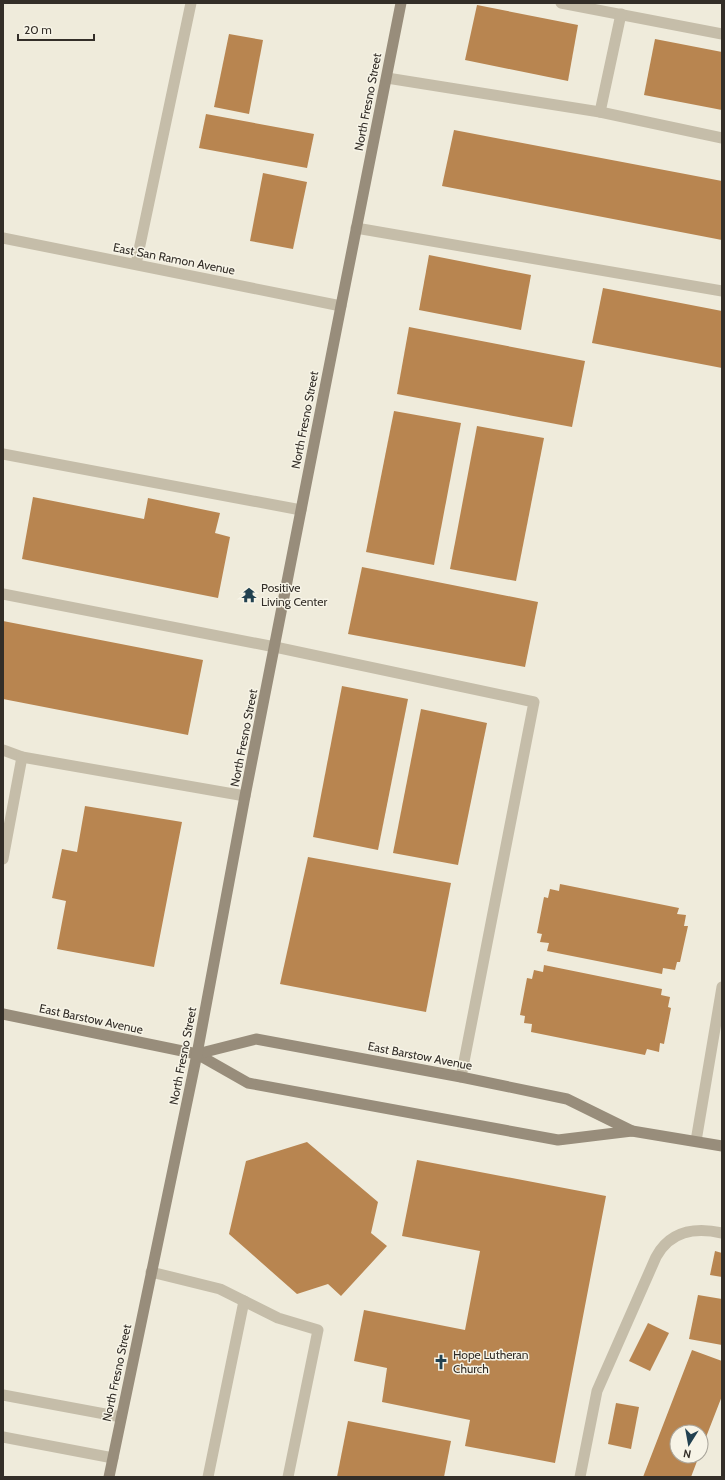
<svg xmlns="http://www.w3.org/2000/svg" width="725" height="1480" font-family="Cabin,sans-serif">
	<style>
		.building { fill: #b88550 }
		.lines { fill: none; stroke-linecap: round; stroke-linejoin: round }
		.service { stroke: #c5bda9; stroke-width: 11 }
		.minor { stroke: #c5bda9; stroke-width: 11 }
		.secondary { stroke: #988d7b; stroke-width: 11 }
		.labels { text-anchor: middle; stroke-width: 3; stroke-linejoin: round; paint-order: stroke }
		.street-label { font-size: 12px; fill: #332e28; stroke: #f7f4e7 }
		.poi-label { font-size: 12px; fill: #332e28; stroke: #f7f4e7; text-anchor: start }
	</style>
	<rect width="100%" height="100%" fill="#efebdb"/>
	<g class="building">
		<polygon points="477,5 578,25 568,81 465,60"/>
		<polygon points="229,34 263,40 249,114 214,107"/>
		<polygon points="655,39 722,52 722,110 644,95"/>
		<polygon points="206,114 314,134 307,168 199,148"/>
		<polygon points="454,130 722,181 722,240 442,186"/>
		<polygon points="263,173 307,182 293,249 250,241"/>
		<polygon points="429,255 531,275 521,330 419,310"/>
		<polygon points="603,288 722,311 722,368 592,343"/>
		<polygon points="409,327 585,361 572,427 397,394"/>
		<polygon points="394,411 461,423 434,565 366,552"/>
		<polygon points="477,426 544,438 516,581 450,569"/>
		<polygon points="33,497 144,519 148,498 220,513 215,533 230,537 218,598 22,559"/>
		<polygon points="362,567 538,602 525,667 348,634"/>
		<polygon points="3,621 203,660 188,735 3,699"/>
		<polygon points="342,686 408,699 378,850 313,837"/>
		<polygon points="421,709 487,723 458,865 393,853"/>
		<polygon points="85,806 182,822 154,967 57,949 66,901 52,898 62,849 77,852"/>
		<polygon points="308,857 451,883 426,1012 280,984"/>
		<polygon points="560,884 679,908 677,914 686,915 684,926 688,926 680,962 677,962 675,970 663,968 662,974 547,951 549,943 540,942 542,934 537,933 544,897 548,898 550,889 559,891"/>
		<polygon points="544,965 662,989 661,995 670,997 668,1007 671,1008 664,1044 660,1043 659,1052 647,1049 645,1055 531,1032 532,1024 524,1023 525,1016 520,1015 527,978 532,979 534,970 543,972"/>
		<polygon points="307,1142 378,1202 371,1233 387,1246 341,1296 328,1284 297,1294 229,1234 246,1161"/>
		<polygon points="417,1160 606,1196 555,1463 465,1446 470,1420 382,1402 387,1368 354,1361 364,1310 465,1330 480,1251 402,1236"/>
		<polygon points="715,1251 722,1253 722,1277 710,1275"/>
		<polygon points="698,1295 722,1299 722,1345 689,1339"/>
		<polygon points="648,1323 669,1333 650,1371 629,1361"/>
		<polygon points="692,1350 722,1361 722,1396 701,1450 701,1432 677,1432 677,1456 699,1456 691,1477 643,1477"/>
		<polygon points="616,1403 639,1407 631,1449 608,1444"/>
		<polygon points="348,1421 451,1441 444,1477 337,1477"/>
	</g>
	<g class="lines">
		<g class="service">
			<polyline points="561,3 722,34"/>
			<polyline points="387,78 600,112 722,138"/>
			<polyline points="600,112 621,14"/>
			<polyline points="356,228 722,291"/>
			<polyline points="136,264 191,3"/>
			<polyline points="3,454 301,510"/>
			<polyline points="3,594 275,647 534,702 461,1077"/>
			<polyline points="3,750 22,757 245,796"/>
			<polyline points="3,859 22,757"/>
			<polyline points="696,1141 722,987"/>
			<polyline points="151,1272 220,1289 278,1318 318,1330 288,1477"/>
			<polyline points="3,1395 121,1417"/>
			<polyline points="3,1437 113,1458"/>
			<polyline points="208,1477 244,1301"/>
			<path d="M580 1477 597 1391 656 1257C670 1231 694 1227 722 1233"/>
		</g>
		<polyline class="minor" points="3,238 341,306"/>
		<g class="secondary">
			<polyline points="3,1014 197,1054 248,1083 558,1140 632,1131 722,1146"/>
			<polyline points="197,1054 256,1039 461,1077 567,1099 632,1131"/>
			<polyline points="109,1477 197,1054 245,796 341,306 401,3"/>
		</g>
	</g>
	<defs>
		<g id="temple-bare" transform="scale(1.2)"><path d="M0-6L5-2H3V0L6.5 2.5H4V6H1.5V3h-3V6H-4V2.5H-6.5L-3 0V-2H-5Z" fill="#224150" stroke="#f7f4e7" stroke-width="2.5" paint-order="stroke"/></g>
		<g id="church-bare" transform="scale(1.2)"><path d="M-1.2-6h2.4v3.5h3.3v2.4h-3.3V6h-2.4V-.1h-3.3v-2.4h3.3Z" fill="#224150" stroke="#f7f4e7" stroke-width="2.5" paint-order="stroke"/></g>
	</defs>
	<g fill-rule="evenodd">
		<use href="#temple-bare" x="249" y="595"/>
		<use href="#church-bare" x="441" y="1362"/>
	</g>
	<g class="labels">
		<g class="street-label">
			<text transform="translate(368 102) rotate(-79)" y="4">North Fresno Street</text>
			<text transform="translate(174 259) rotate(11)" y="4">East San Ramon Avenue</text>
			<text transform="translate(305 420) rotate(-79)" y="4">North Fresno Street</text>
			<text transform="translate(244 738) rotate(-79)" y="4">North Fresno Street</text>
			<text transform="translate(91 1019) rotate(12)" y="4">East Barstow Avenue</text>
			<text transform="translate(183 1056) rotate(-79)" y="4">North Fresno Street</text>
			<text transform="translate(420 1056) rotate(11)" y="4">East Barstow Avenue</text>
			<text transform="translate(117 1373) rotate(-78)" y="4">North Fresno Street</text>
		</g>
		<g class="poi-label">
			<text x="261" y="592">Positive<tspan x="261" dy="14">Living Center</tspan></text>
			<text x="453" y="1359">Hope Lutheran<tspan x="453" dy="14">Church</tspan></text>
		</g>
	</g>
	<rect width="725" height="1480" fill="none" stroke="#332e28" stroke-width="8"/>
	<g transform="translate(689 1444) rotate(191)"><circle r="19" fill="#f7f4e7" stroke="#a9a59b"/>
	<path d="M0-3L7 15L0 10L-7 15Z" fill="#224150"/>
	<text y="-6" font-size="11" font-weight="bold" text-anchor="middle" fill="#332e28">N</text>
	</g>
	<path d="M18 34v6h76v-6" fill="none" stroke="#332e28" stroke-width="2"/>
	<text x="24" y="34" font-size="12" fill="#332e28" stroke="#f7f4e7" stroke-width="3" paint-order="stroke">20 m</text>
</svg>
